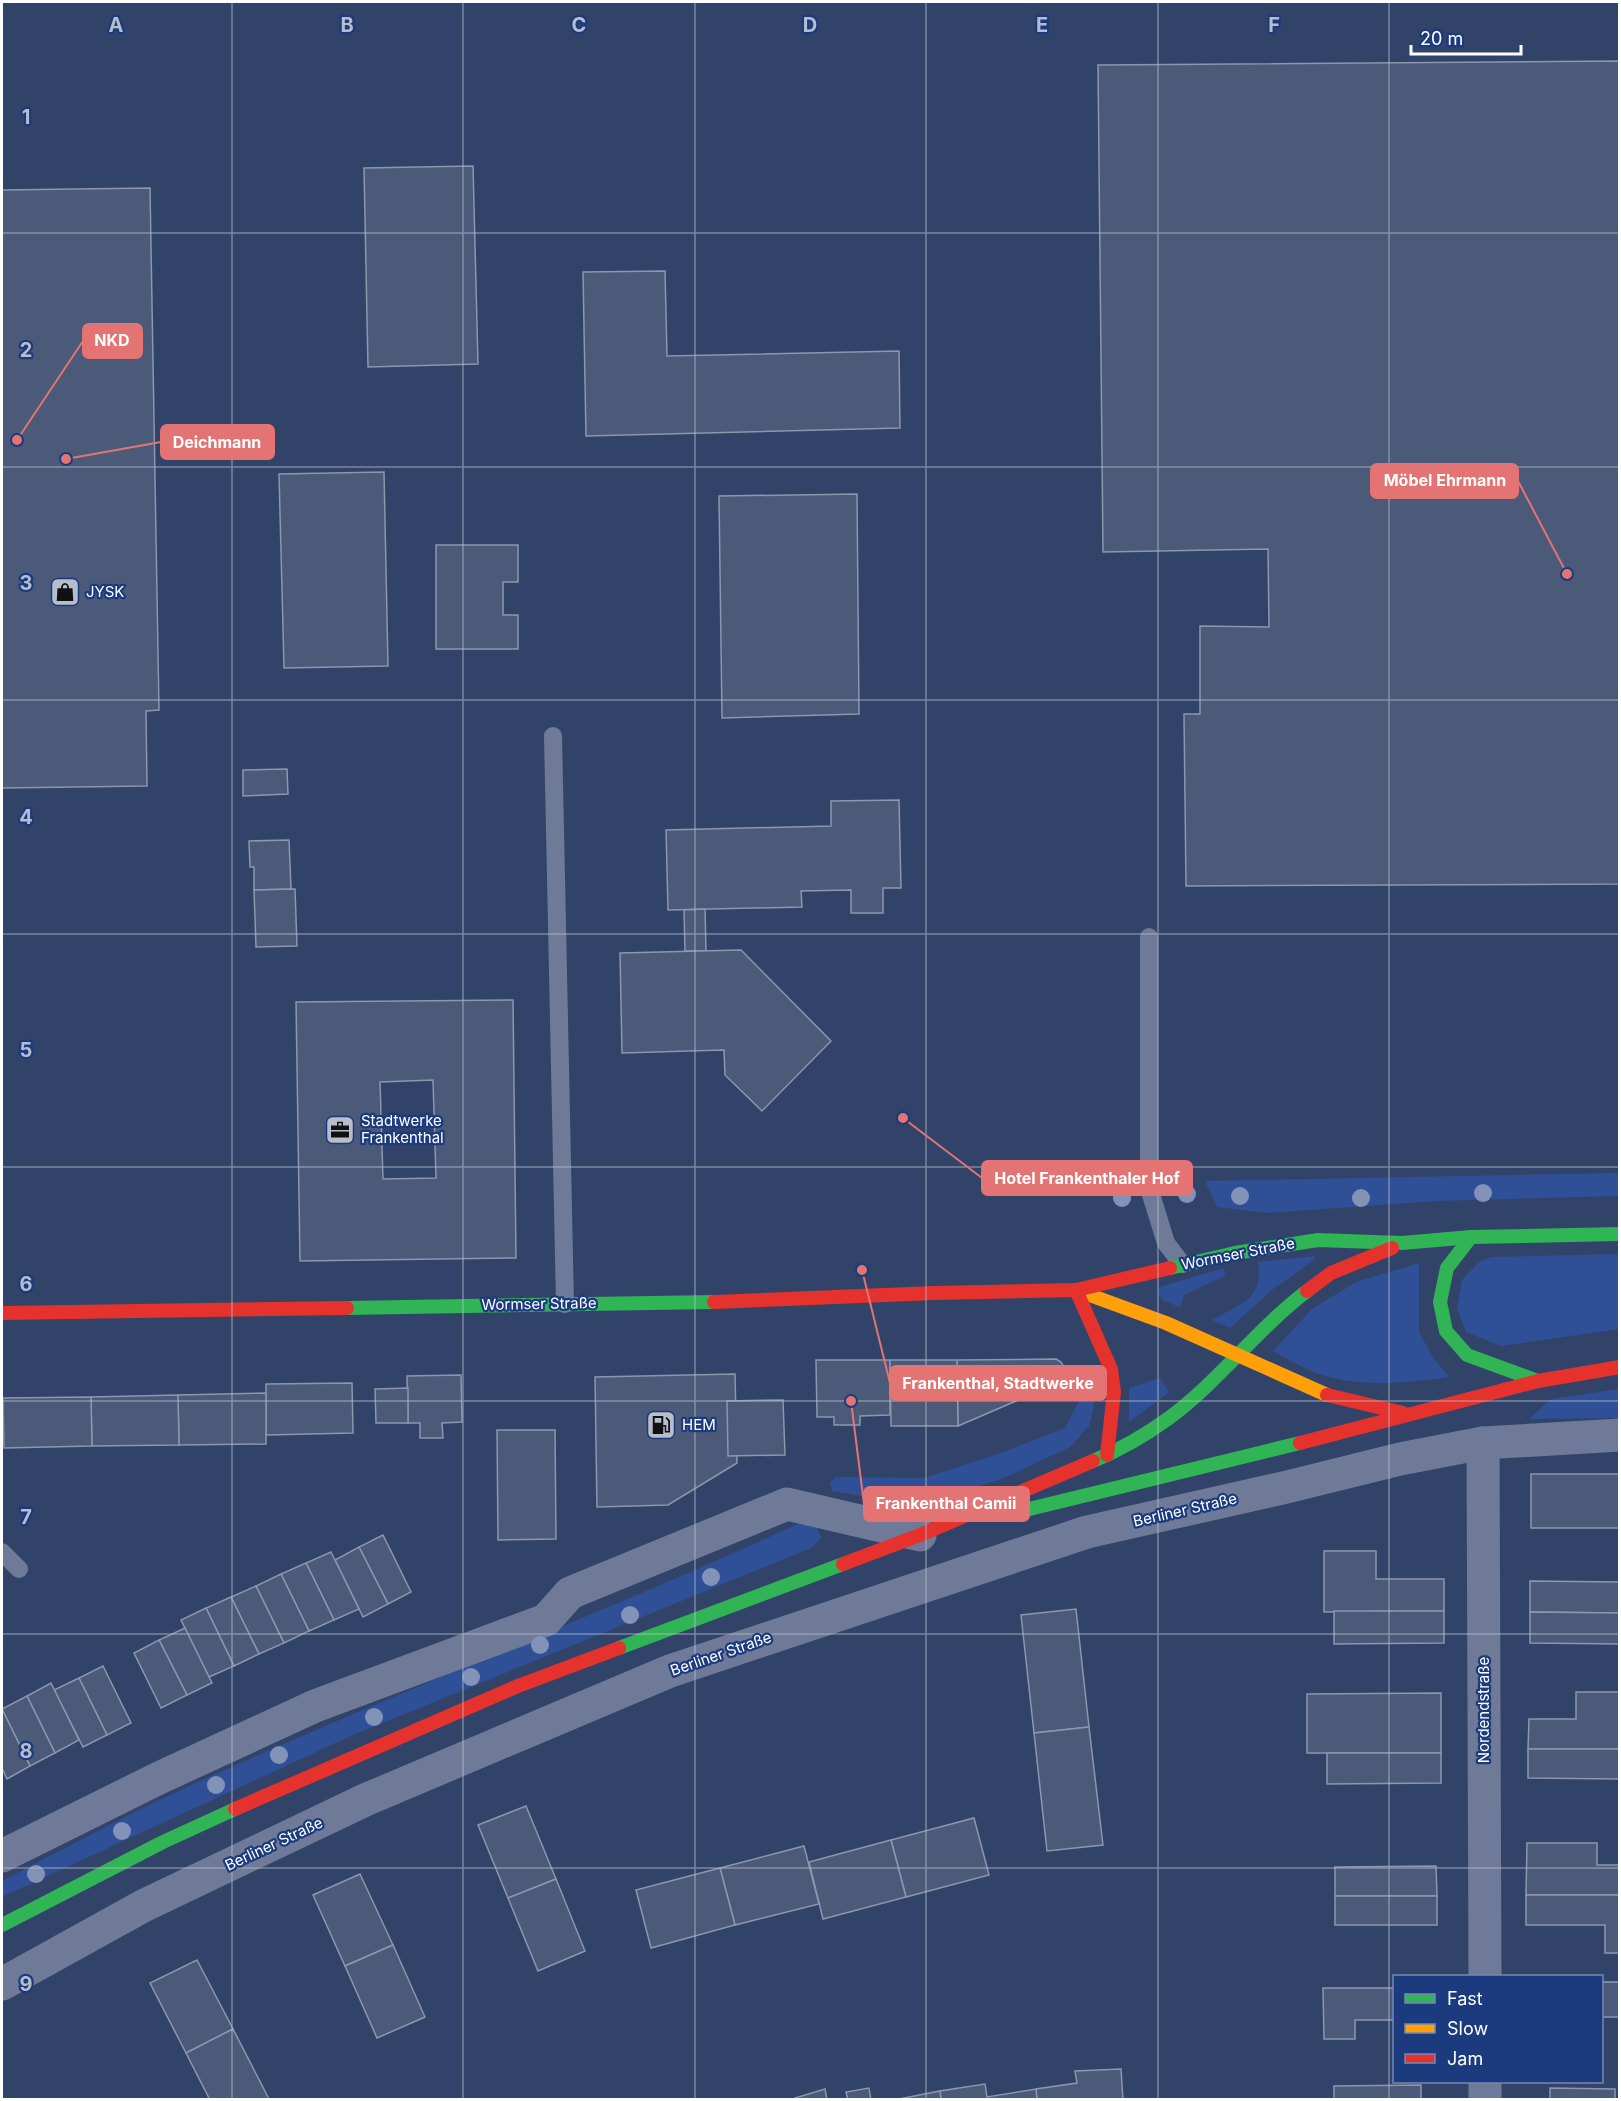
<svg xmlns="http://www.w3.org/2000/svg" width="1621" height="2101" font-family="Inter,sans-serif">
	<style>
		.green { fill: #2f5097 }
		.building { fill: #4c5a79; stroke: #8c96ae; stroke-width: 1.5; fill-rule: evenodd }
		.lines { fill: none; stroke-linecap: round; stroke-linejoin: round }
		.lane { stroke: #6e7a97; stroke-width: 18 }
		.street { stroke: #6e7a97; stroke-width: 33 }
		.fast { stroke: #30b455; stroke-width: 14 }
		.slow { stroke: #ff9f0a; stroke-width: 14 }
		.jam { stroke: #e5322d; stroke-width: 14 }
		.tree { fill: #8293b7 }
		.grid { fill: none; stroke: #b7bdca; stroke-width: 1.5; stroke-opacity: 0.55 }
		.labels { text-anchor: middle; stroke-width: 4.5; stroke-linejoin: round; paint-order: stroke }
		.poi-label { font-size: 15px; fill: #fff; stroke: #1c3b7f; text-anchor: start }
		.street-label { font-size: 15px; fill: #fff; stroke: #1c3b7f }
		.grid-label { font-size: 20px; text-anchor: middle; font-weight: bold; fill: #b7bdca; stroke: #1c3b7f; stroke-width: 4.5; stroke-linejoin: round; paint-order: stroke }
		.leader { fill: none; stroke: #e47373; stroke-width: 2 }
		.callout-dot { fill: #e47373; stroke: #1c3b7f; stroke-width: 2 }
		.callout { fill: #e47373; stroke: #e47373; stroke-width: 2 }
		.callout-label { font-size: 16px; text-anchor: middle; font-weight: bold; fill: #fff }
	</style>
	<rect width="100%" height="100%" fill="#324369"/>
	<g class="green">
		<polygon points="1619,1173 1619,1196 1437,1201 1266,1213 1217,1207 1205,1181"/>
		<polygon points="1619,1254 1619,1329 1501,1346 1466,1332 1457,1308 1462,1280 1478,1263 1491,1257"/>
		<path d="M1315 1256 1314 1260 1272 1290 1230 1328 1212 1320C1241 1303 1263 1301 1258 1262Z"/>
		<path d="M1419 1263V1332L1433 1358 1449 1377C1406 1383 1361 1388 1319 1374 1303 1369 1287 1358 1273 1351L1312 1309 1356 1282Z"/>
		<polygon points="1224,1268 1225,1276 1184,1295 1180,1307 1162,1300 1157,1291 1160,1287"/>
		<polygon points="1083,1375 1091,1377 1094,1406 1089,1426 1070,1447 1004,1478 939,1499 894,1501 832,1491 830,1483 836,1477 924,1478 998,1454 1065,1428 1079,1401 1079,1380"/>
		<polygon points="1160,1378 1169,1392 1129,1422 1129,1388"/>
		<polygon points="1619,1389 1619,1418 1529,1419 1551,1399"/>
		<path d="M798 1524 816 1526 821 1538 811 1548 353 1735 2 1897V1881C62 1850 122 1817 183 1789 386 1696 595 1617 798 1524Z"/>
	</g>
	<g class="building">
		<polygon points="1620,61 1620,884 1186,886 1184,714 1200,714 1200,626 1269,627 1268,549 1103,552 1098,65"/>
		<polygon points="473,166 478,364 368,367 364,168"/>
		<polygon points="150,188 159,710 146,711 147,786 2,788 2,190"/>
		<polygon points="665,271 667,356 899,351 900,428 586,436 583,272"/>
		<polygon points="384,472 388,666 284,668 279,474"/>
		<polygon points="857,494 859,714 722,718 719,496"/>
		<polygon points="436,545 518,545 518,582 503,582 503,615 518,615 518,649 436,649"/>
		<polygon points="287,769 288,794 243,796 243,770"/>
		<polygon points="899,800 901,888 883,888 883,913 851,913 851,890 801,891 802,907 668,910 666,830 831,826 831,801"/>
		<polygon points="289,840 291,889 254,890 254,867 250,867 249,841"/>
		<polygon points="295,889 297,946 256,947 254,890"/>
		<polygon points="705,909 706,951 685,951 684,910"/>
		<polygon points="741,950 831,1041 762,1111 725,1075 724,1050 622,1053 620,953"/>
		<path d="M513 1000 516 1258 300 1261 296 1002ZM433 1080 436 1178 383 1179 380 1082Z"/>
		<polygon points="1056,1359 1061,1362 1065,1369 1063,1379 1060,1382 958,1426 957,1360"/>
		<polygon points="816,1360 890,1360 890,1415 860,1416 860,1425 834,1425 834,1417 817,1417"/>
		<polygon points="890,1360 957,1360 958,1426 891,1426"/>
		<polygon points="735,1374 737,1463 668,1505 597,1507 595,1377"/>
		<polygon points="461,1375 462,1422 442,1423 443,1438 420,1438 420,1423 408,1423 407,1376"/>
		<polygon points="352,1383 353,1433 266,1435 266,1384"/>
		<polygon points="408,1388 408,1423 376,1423 375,1389"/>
		<polygon points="266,1393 266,1444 179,1445 178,1395"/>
		<polygon points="178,1395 179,1445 92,1446 91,1397"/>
		<polygon points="91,1397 92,1446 4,1448 3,1398"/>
		<polygon points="783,1400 785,1455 728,1456 727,1401"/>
		<polygon points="497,1430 555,1430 556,1539 498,1540"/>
		<rect x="1531" y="1474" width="89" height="54"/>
		<polygon points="383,1535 411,1592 388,1604 359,1547"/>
		<polygon points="359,1547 388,1604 363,1617 335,1560"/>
		<polygon points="1324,1551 1376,1551 1376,1579 1444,1579 1444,1611 1324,1612"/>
		<polygon points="331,1552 359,1609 334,1620 306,1563"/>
		<polygon points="306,1563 334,1620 309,1631 281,1574"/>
		<polygon points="281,1574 309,1631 284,1643 256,1586"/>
		<polygon points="1530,1581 1620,1582 1620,1613 1530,1612"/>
		<polygon points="256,1586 284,1643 259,1654 231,1597"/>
		<polygon points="231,1597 259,1654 234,1666 206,1608"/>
		<polygon points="206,1608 234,1666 209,1677 181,1620"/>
		<polygon points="1076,1609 1089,1727 1034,1733 1021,1615"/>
		<polygon points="1334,1611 1444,1611 1444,1643 1334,1644"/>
		<polygon points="1530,1612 1620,1613 1620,1644 1530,1643"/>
		<polygon points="185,1628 212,1683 187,1695 159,1640"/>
		<polygon points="159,1640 187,1695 161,1708 134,1653"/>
		<polygon points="103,1666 131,1723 107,1735 79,1678"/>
		<polygon points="79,1678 107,1735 83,1747 54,1690"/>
		<polygon points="51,1683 79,1740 55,1753 27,1696"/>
		<polygon points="1576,1692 1620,1692 1620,1749 1528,1749 1529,1719 1576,1719"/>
		<polygon points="1441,1693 1441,1753 1307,1753 1307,1694"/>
		<polygon points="27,1696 55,1753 30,1766 2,1709"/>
		<polygon points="2,1709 30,1766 7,1779 2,1768"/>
		<polygon points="1089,1727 1103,1845 1047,1851 1034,1733"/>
		<polygon points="1528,1749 1620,1749 1620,1779 1528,1778"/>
		<polygon points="1327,1753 1441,1753 1441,1783 1327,1784"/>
		<polygon points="526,1806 556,1879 508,1898 478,1825"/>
		<polygon points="974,1818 989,1875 906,1897 891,1840"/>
		<polygon points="891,1840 906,1897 823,1919 809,1862"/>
		<polygon points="1527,1843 1597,1843 1597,1865 1620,1865 1620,1895 1526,1895"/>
		<polygon points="804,1846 819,1904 735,1925 720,1868"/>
		<polygon points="1436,1866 1437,1896 1335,1896 1335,1867"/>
		<polygon points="720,1868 735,1925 651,1948 636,1890"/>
		<polygon points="360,1874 393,1945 345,1966 313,1895"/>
		<polygon points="556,1879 585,1951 538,1971 508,1898"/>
		<polygon points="1526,1895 1620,1895 1620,1953 1605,1953 1605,1925 1526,1925"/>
		<rect x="1335" y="1896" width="102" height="29"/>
		<polygon points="393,1945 425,2017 377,2038 345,1966"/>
		<polygon points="197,1960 233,2029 186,2053 150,1983"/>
		<rect x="1602" y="1982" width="18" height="35"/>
		<polygon points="1323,1988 1394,1988 1394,2020 1355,2020 1355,2039 1324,2039"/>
		<polygon points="233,2029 269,2099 268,2100 210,2100 186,2053"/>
		<polygon points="1121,2069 1123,2100 1037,2100 1036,2089 1077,2083 1075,2071"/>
		<polygon points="985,2084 987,2097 1036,2089 1037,2100 941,2100 940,2091"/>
		<polygon points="1421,2085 1421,2100 1334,2100 1334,2086"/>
		<polygon points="869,2088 871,2100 848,2100 846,2092"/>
		<polygon points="1550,2088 1615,2089 1615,2100 1550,2100"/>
		<polygon points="825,2089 827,2100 795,2100 795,2098"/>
		<polygon points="940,2091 941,2100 894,2100"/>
	</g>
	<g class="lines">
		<g class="lane">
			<polyline points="553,736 565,1304"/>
			<polyline points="1149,937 1149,1188 1166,1243 1182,1264"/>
			<polyline points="2,1552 19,1569"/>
		</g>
		<g class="street">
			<polyline points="1483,1443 1485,1976"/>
			<polyline points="2,1856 159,1778 315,1706 546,1620 570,1593 787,1504 920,1535"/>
			<polyline points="2,1984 143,1906 365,1800 670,1671 1087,1532 1287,1487 1400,1459 1483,1443 1620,1435"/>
			<polyline points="1485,2082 1485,2100"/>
		</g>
		<g class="fast">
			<polyline points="1471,1237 1447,1268 1440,1302 1446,1331 1467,1355 1538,1381"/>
			<polyline points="1170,1268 1235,1253 1318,1240 1402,1243 1471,1237 1620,1234"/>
			<polyline points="347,1308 714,1302"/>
			<path d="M1093 1461C1117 1451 1147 1434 1169 1418 1219 1381 1257 1329 1307 1291"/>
			<polyline points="1009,1514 1300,1443"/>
			<polyline points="619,1648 843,1564"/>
			<polyline points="2,1925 163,1842 235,1809"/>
		</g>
		<polyline class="slow" points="1076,1290 1166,1323 1327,1395"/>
		<g class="jam">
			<polyline points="1076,1290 1111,1369 1114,1392 1107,1455"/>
			<polyline points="1307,1291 1331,1273 1392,1248"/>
			<polyline points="714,1302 934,1293 1076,1290 1170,1268"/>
			<polyline points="2,1313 347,1308"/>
			<polyline points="1327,1395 1403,1413"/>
			<polyline points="1300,1443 1538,1381 1620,1367"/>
			<polyline points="843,1564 920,1535 1093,1461"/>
			<polyline points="235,1809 518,1686 619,1648"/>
		</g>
	</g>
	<g class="tree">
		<circle cx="1483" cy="1193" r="9"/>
		<circle cx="1187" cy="1194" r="9"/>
		<circle cx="1240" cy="1196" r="9"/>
		<circle cx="1122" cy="1198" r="9"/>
		<circle cx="1361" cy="1198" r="9"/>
		<circle cx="711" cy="1577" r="9"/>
		<circle cx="630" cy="1615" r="9"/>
		<circle cx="540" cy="1645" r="9"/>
		<circle cx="471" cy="1677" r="9"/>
		<circle cx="374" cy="1717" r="9"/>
		<circle cx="279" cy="1755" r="9"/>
		<circle cx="216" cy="1785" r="9"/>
		<circle cx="122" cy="1831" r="9"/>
		<circle cx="36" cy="1874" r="9"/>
	</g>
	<path class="grid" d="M232 2V2100M463 2V2100M695 2V2100M926 2V2100M1158 2V2100M1389 2V2100M2 233H1620M2 467H1620M2 700H1620M2 934H1620M2 1167H1620M2 1401H1620M2 1634H1620M2 1868H1620"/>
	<defs>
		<g id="shop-square" transform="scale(1.5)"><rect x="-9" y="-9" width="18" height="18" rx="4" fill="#b7bdca" stroke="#1c3b7f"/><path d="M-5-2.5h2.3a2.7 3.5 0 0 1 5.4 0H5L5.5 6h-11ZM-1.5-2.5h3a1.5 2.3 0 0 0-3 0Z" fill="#111"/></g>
		<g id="office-square" transform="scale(1.5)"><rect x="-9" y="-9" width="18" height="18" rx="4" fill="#b7bdca" stroke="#1c3b7f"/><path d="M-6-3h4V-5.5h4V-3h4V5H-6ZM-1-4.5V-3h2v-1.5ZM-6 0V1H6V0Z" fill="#111"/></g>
		<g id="fuel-square" transform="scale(1.5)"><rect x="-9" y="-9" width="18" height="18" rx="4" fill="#b7bdca" stroke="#1c3b7f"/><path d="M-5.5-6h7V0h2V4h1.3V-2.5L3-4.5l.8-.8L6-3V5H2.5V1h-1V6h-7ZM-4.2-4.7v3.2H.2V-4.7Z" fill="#111"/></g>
	</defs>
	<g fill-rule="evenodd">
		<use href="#shop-square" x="65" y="592"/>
		<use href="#office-square" x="340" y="1130"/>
		<use href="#fuel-square" x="661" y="1425"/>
	</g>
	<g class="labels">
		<g class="poi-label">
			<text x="86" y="597">JYSK</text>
			<text x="361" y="1126">Stadtwerke<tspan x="361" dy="17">Frankenthal</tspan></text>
			<text x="682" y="1430">HEM</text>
		</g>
		<g class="street-label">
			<text transform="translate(1238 1254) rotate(-11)" y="5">Wormser Straße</text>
			<text transform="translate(539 1304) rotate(-1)" y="5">Wormser Straße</text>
			<text transform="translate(1185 1510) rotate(-13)" y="5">Berliner Straße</text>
			<text transform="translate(721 1654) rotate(-19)" y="5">Berliner Straße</text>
			<text transform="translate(1484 1710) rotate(-90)" y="5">Nordendstraße</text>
			<text transform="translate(274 1844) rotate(-25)" y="5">Berliner Straße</text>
		</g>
	</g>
	<g class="grid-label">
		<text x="116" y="32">A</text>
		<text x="347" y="32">B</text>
		<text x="579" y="32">C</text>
		<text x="810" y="32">D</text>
		<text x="1042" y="32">E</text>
		<text x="1274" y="32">F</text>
		<text x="26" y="124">1</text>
		<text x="26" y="357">2</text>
		<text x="26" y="590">3</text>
		<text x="26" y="824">4</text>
		<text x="26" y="1057">5</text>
		<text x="26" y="1291">6</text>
		<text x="26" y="1524">7</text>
		<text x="26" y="1758">8</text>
		<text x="26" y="1991">9</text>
	</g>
	<path class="leader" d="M17 440L83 341M66 459L161 442M1567 574L1518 481M903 1118L982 1178M862 1270L890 1383M851 1401L864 1504"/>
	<g class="callout-dot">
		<circle cx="17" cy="440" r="6"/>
		<circle cx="66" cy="459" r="6"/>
		<circle cx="1567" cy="574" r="6"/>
		<circle cx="903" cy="1118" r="6"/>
		<circle cx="862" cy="1270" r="6"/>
		<circle cx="851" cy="1401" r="6"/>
	</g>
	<g class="callout">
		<rect x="83" y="324" width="59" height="34" rx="6"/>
		<rect x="161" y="425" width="113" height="34" rx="6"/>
		<rect x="1371" y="464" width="147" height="34" rx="6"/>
		<rect x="982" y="1161" width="210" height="34" rx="6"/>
		<rect x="890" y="1366" width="216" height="34" rx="6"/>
		<rect x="864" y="1487" width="165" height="34" rx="6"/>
	</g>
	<g class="callout-label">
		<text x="112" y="346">NKD</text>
		<text x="217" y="448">Deichmann</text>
		<text x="1445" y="486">Möbel Ehrmann</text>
		<text x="1087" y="1184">Hotel Frankenthaler Hof</text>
		<text x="998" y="1389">Frankenthal, Stadtwerke</text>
		<text x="946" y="1509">Frankenthal Camii</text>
	</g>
	<rect width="1621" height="2101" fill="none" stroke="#ffffff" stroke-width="6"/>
	<rect x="1393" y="1975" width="210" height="108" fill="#1c3b7f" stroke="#7789b2" stroke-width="1.5"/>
	<rect x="1405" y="1994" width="30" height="9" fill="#30b455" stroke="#7789b2" stroke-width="1.5"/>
	<text x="1447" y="2005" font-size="18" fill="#ffffff">Fast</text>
	<rect x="1405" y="2024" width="30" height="9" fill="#ff9f0a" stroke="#7789b2" stroke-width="1.5"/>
	<text x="1447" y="2035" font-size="18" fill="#ffffff">Slow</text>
	<rect x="1405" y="2054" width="30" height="9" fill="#e5322d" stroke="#7789b2" stroke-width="1.5"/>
	<text x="1447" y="2065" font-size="18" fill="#ffffff">Jam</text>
	<path d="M1411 45v9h110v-9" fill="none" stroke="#ffffff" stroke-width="3"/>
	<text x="1420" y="45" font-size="18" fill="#ffffff" stroke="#1c3b7f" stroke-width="4.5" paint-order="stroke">20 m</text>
</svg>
